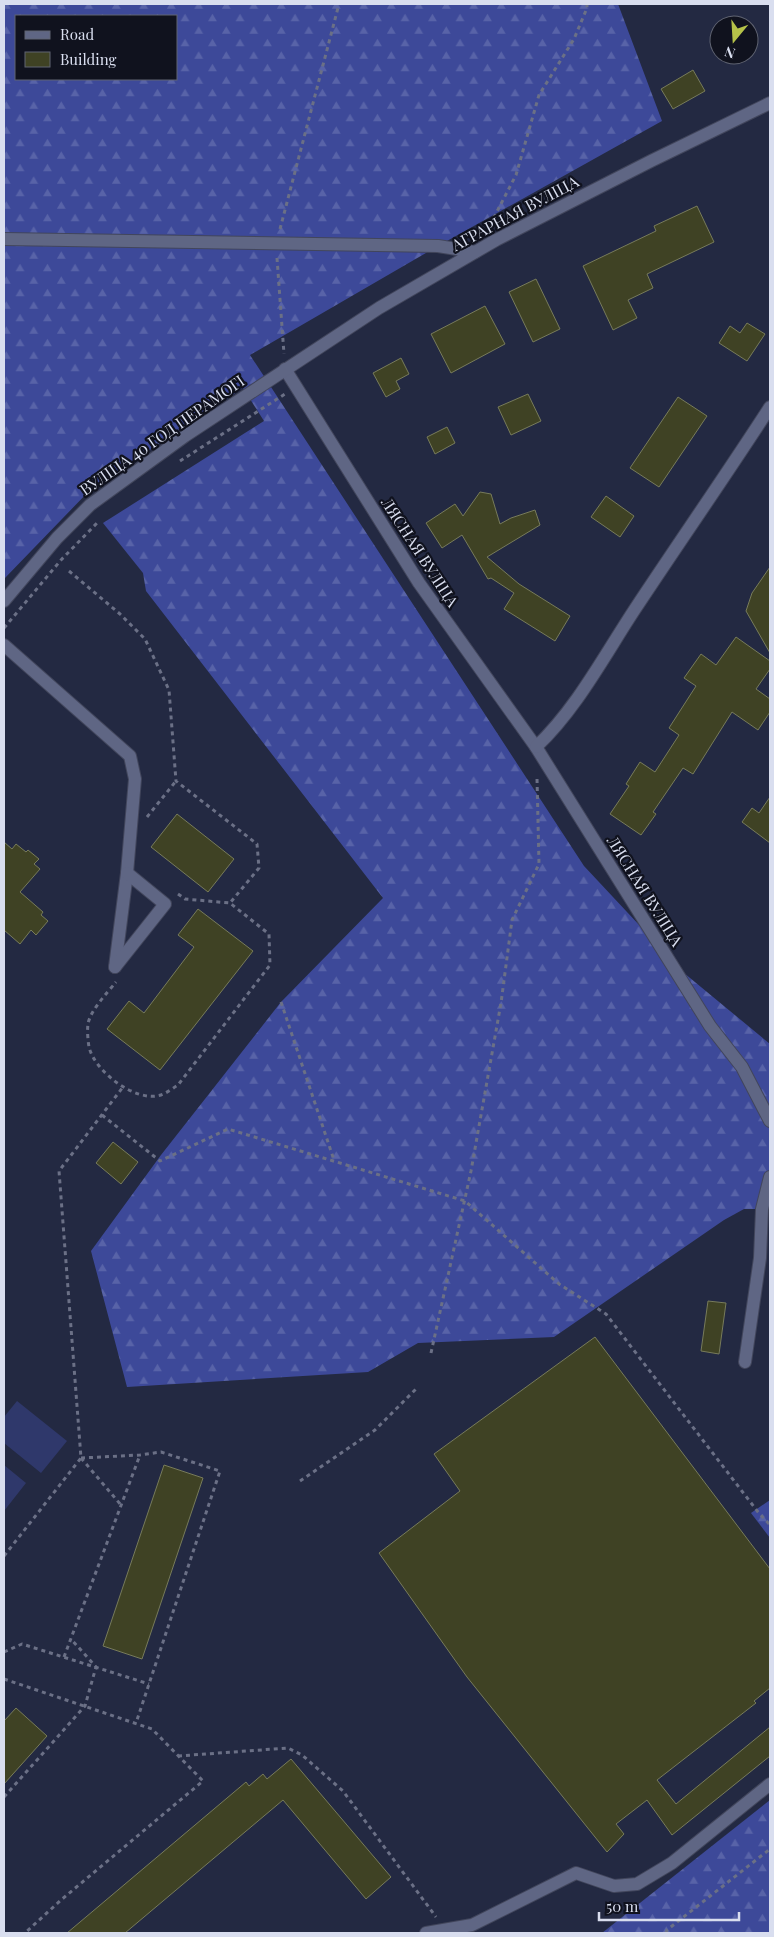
<svg xmlns="http://www.w3.org/2000/svg" width="774" height="1937" font-family="'Playfair Display',serif">
	<style>
		.forest { fill: url(#forest-firs); fill-rule: evenodd }
		.pitch { fill: #2f386b }
		.building { fill: #3f4224; stroke: #777b5b }
		.lines { fill: none; stroke-linecap: round; stroke-linejoin: round }
		.minor-casing { stroke: #42465c; stroke-width: 14 }
		.path { stroke: #6b7086; stroke-width: 3; stroke-dasharray: 4 4; stroke-linecap: butt }
		.minor { stroke: #5f6684; stroke-width: 12 }
		.labels { text-anchor: middle; stroke-width: 4.5; stroke-linejoin: round; paint-order: stroke }
		.street-label { font-size: 16px; fill: #d9deef; stroke: #10121e }
	</style>
	<defs>
		<pattern id="forest-firs" width="22" height="20" patternUnits="userSpaceOnUse" patternTransform="scale(1.25)"><rect width="22" height="20" fill="#3d4999"/><path d="M5 1l3.5 6h-7zM16 11l3.5 6h-7z" fill="#5863a8"/></pattern>
	</defs>
	<rect width="100%" height="100%" fill="#232942"/>
	<g class="forest">
		<path d="M4 4H618L662 121 438 246 250 355 584 866 684 973 770 1044V1209H744L724 1220 554 1337 418 1343 368 1372 127 1387 91 1251 161 1155 281 1002 383 898 146 591 143 573 103 523 264 421 243 388 91 489 4 579ZM16 16H176V79H16Z"/>
		<polygon points="770,1500 770,1538 751,1513"/>
		<polygon points="770,1800 770,1933 602,1933"/>
	</g>
	<g class="pitch">
		<polygon points="17,1401 67,1441 41,1473 4,1443 4,1417"/>
		<polygon points="4,1465 26,1483 4,1511"/>
	</g>
	<g class="building">
		<polygon points="693,70 705,91 673,109 661,89"/>
		<polygon points="697,206 714,242 647,274 653,288 628,300 637,318 613,330 583,266 656,231 654,226"/>
		<polygon points="536,279 560,329 533,342 509,292"/>
		<polygon points="485,306 505,344 451,373 431,334"/>
		<polygon points="747,323 765,334 747,361 719,343 730,326 740,333"/>
		<polygon points="401,358 409,374 396,381 400,389 386,397 373,373"/>
		<polygon points="528,394 541,421 511,435 498,407"/>
		<polygon points="678,397 707,416 659,487 630,468"/>
		<polygon points="447,427 455,443 435,454 427,437"/>
		<polygon points="480,492 491,494 500,524 511,518 535,510 540,525 487,557 519,584 570,616 555,641 504,609 514,593 491,578 488,579 462,535 442,548 426,523 455,504 463,516"/>
		<polygon points="606,496 634,516 620,537 591,517"/>
		<polygon points="770,567 770,653 746,611 752,593"/>
		<polygon points="736,637 770,661 770,669 756,689 770,699 770,712 758,730 732,712 693,774 683,768 653,812 656,814 641,835 610,814 629,786 626,784 640,762 655,772 679,735 669,728 696,686 684,678 701,654 716,665"/>
		<polygon points="770,797 770,843 742,822 752,808 759,813"/>
		<polygon points="177,814 234,859 208,892 151,847"/>
		<polygon points="4,842 12,849 16,844 26,852 28,850 39,859 34,864 40,869 20,892 43,912 41,915 48,921 36,935 31,930 20,944 4,930"/>
		<polygon points="198,909 253,951 160,1070 107,1029 129,1001 144,1013 194,947 178,935"/>
		<polygon points="113,1142 138,1162 121,1184 96,1163"/>
		<polygon points="708,1301 726,1303 719,1354 701,1351"/>
		<polygon points="595,1337 770,1569 770,1688 754,1701 756,1703 657,1780 676,1804 770,1727 770,1756 672,1835 647,1800 616,1824 624,1834 607,1852 467,1677 379,1553 460,1491 434,1454"/>
		<polygon points="164,1465 203,1478 142,1659 103,1646"/>
		<polygon points="16,1708 47,1736 4,1784 4,1721"/>
		<polygon points="291,1759 391,1877 366,1899 283,1800 125,1933 67,1933 246,1782 249,1786 263,1774 267,1779"/>
	</g>
	<g class="lines">
		<g class="minor-casing">
			<g id="minor">
				<polyline points="4,239 438,246 475,252"/>
				<polyline points="285,369 419,583 536,747 710,1026 742,1067 770,1121"/>
				<polyline points="4,601 57,538 90,505 185,436 379,308 496,240 651,161 770,103"/>
				<polyline points="4,645 130,756 135,779 127,873 115,967"/>
				<path d="M536 747C577 708 604 656 635 609 680 541 726 475 770 407"/>
				<polyline points="115,967 165,904 127,873"/>
				<polyline points="745,1362 760,1258 762,1209 770,1177"/>
				<polyline points="426,1933 472,1925 576,1873 614,1886 637,1884 672,1863 770,1784"/>
			</g>
		</g>
		<g class="path">
			<polyline points="490,225 516,175 539,95 574,39 587,8 587,4"/>
			<polyline points="280,229 339,4"/>
			<polyline points="277,258 284,354"/>
			<polyline points="180,461 285,394"/>
			<path d="M69 571 120 614 145 639 169 690 176 781 257 844 259 868 230 903 269 934 270 965 178 1085C173 1088 167 1093 161 1095 136 1103 95 1072 89 1047 88 1041 87 1031 88 1024 90 1011 107 993 116 982"/>
			<polyline points="4,628 61,560 98,522"/>
			<polyline points="147,817 176,781"/>
			<polyline points="178,894 185,899 230,903"/>
			<polyline points="281,1002 334,1160"/>
			<polyline points="102,1115 160,1161 228,1129 465,1201 559,1284 606,1314 758,1512 770,1525"/>
			<polyline points="431,1353 471,1171 501,1003 512,920 539,864 537,778"/>
			<polyline points="81,1458 140,1455 161,1452 220,1471 136,1723"/>
			<polyline points="81,1458 121,1505"/>
			<polyline points="300,1481 375,1430 417,1388"/>
			<polyline points="4,1556 81,1458 59,1171 123,1087"/>
			<polyline points="4,1652 22,1644 149,1684"/>
			<polyline points="64,1657 140,1455"/>
			<polyline points="4,1679 152,1729 203,1781 61,1900 25,1933"/>
			<polyline points="178,1756 288,1748 302,1755 343,1791 436,1917"/>
			<polyline points="4,1797 85,1706 96,1667 71,1639"/>
			<polyline points="666,1933 667,1930 770,1849"/>
		</g>
		<use href="#minor" class="minor"/>
	</g>
	<g class="labels">
		<g class="street-label">
			<text transform="translate(515 213) rotate(-28)" y="6">АГРАРНАЯ ВУЛІЦА</text>
			<text transform="translate(162 435) rotate(-35)" y="6">ВУЛІЦА 40 ГОД ПЕРАМОГІ</text>
			<text transform="translate(420 552) rotate(57)" y="6">ЛЯСНАЯ ВУЛІЦА</text>
			<text transform="translate(645 891) rotate(58)" y="6">ЛЯСНАЯ ВУЛІЦА</text>
		</g>
	</g>
	<rect width="774" height="1937" fill="none" stroke="#d9deef" stroke-width="10"/>
	<rect x="15" y="15" width="162" height="65" fill="#10121e" stroke="#606472"/>
	<rect x="25" y="31" width="25" height="8" fill="#5f6684" stroke="#606472"/>
	<text x="60" y="40" font-size="15" fill="#d9deef">Road</text>
	<rect x="25" y="52" width="25" height="15" fill="#3f4224" stroke="#606472"/>
	<text x="60" y="65" font-size="15" fill="#d9deef">Building</text>
	<g transform="translate(734 40) rotate(198)"><circle r="24" fill="#10121e" stroke="#606472"/>
	<path d="M0-4L9 19L0 12L-9 19Z" fill="#b5c249"/>
	<text y="-8" font-size="14" font-weight="bold" text-anchor="middle" fill="#d9deef">N</text>
	</g>
	<path d="M599 1912v8h140v-8" fill="none" stroke="#d9deef" stroke-width="2.5"/>
	<text x="606" y="1912" font-size="15" fill="#d9deef" stroke="#10121e" stroke-width="4" paint-order="stroke">50 m</text>
</svg>
